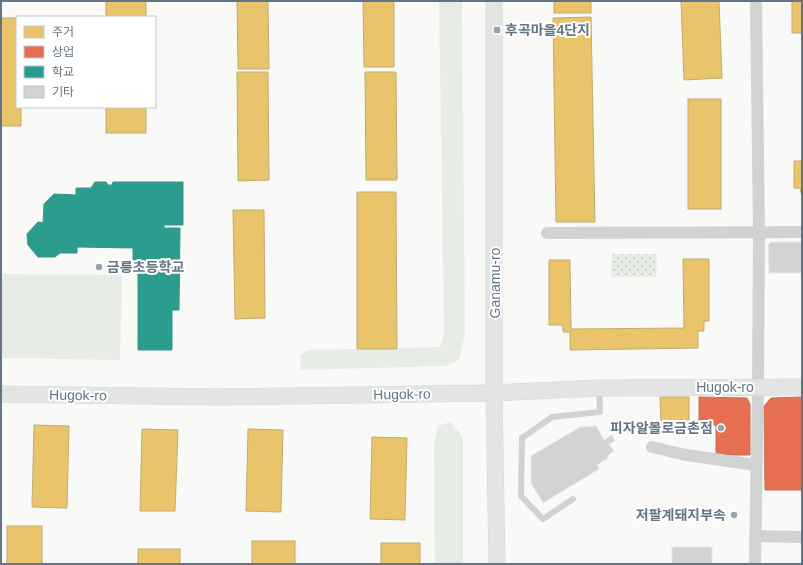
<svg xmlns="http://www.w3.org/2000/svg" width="803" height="565" font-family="Arial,'Noto Sans KR',sans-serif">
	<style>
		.green { fill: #e8ece6 }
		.park { fill: url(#park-dots) }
		.homes { fill: #e9c46a; stroke: #c1ac72 }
		.shops { fill: #e76f51; stroke: #bf7160 }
		.schools { fill: #2a9d8f; stroke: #3b918c }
		.building { fill: #d1d3d4; stroke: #e8e8e8 }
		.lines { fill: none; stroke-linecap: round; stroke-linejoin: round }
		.secondary-casing { stroke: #d6d7d8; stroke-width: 17 }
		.lane { stroke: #d1d3d3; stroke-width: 6 }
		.street { stroke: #d1d3d3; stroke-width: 12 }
		.secondary { stroke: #e3e4e4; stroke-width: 16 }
		.poi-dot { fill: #98a3ad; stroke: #fff; stroke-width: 1.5 }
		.labels { text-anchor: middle; stroke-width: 4; stroke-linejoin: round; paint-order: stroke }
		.poi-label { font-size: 14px; font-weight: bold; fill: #637584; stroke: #fff; text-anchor: start }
		.street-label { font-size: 14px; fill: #637584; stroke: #fff }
	</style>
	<defs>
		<pattern id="park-dots" width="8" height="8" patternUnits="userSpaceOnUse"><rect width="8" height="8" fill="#e8ece6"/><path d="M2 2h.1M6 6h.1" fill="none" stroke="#c0c4c0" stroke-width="1.8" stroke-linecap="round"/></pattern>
	</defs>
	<rect width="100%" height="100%" fill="#f9f9f8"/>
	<g class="green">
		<polygon points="439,1 462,1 465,333 459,360 446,366 301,370 300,355 307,350 440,347 444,333"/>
		<polygon points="1,274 122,275 120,360 1,358"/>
		<polygon points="450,422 463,437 463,564 435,564 434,445 438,426"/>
	</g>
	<polygon class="park" points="612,254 657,254 656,277 611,277"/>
	<g class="homes">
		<rect x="106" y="1" width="40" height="16"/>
		<polygon points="237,1 268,1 269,69 238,69"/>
		<polygon points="363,1 394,1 394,67 364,67"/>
		<rect x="554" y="1" width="37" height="12"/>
		<polygon points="681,1 719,1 722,78 684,80"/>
		<rect x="792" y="1" width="10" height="32"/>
		<polygon points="591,17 595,222 556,222 553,18"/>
		<polygon points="1,18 17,18 17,107 21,107 21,126 1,126"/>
		<polygon points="237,72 268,72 269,180 238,181"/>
		<polygon points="365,72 396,72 397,180 366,180"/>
		<rect x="688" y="99" width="33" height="110"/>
		<rect x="106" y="107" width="40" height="26"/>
		<polygon points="794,161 802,161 802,193 801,193 800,188 794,188"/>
		<polygon points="357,192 396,192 397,349 357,349"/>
		<polygon points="233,210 264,210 265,318 235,319"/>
		<polygon points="683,259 709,259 709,321 704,321 704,331 698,331 698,348 570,350 570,332 563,332 563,325 549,325 549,260 570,260 571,329 684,328"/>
		<polygon points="660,397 689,397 689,425 661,426"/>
		<polygon points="34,425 69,426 67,508 32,507"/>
		<polygon points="142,429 178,430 175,511 140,511"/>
		<polygon points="248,429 283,430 281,512 246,511"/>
		<polygon points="372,437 407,438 405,520 370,519"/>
		<rect x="7" y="526" width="35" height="38"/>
		<rect x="252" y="541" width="43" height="23"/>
		<rect x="381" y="543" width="39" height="21"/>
		<rect x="138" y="549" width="42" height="15"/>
	</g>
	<g class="shops">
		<polygon points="699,397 747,398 750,404 750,455 716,455 716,425 699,425"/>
		<polygon points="802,397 802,490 765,490 764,406 771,398"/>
	</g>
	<polygon class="schools" points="95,182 106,182 108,185 112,185 113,182 183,182 183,225 164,225 164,228 180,228 179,310 172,310 172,350 138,350 138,263 133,263 133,248 77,247 77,253 60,253 55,257 38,257 28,245 27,234 38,222 43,223 44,204 54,194 76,195 76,188 91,188"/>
	<g class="building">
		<polygon points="771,242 802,242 802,273 769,273 768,245"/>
		<polygon points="596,426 604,440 612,435 615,441 609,444 614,451 607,456 608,458 597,465 599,469 543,503 531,483 531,456 580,427"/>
		<rect x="672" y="547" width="40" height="17"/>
	</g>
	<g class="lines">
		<g class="secondary-casing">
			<g id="secondary">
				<polyline points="494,1 494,393 497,564"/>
				<polyline points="1,394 218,397 494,393 599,388 802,387"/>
			</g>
		</g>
		<polyline class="lane" points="573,499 543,519 521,496 522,438 552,417 600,412 599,389"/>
		<g class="street">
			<polyline points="547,233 802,232"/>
			<polyline points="652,447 686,455 756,465"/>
			<polyline points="755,536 802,537"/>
			<polyline points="755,564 758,387 759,232 756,1"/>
		</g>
		<use href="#secondary" class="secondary"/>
	</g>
	<g class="poi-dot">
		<rect x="493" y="26" width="8" height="8" rx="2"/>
		<circle cx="99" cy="267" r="4"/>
		<circle cx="721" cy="428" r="4"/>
		<circle cx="734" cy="515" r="4"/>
	</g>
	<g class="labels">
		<g class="poi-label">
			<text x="505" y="35">후곡마을4단지</text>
			<text x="107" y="272">금릉초등학교</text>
			<text x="713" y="433" text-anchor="end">피자알볼로금촌점</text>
			<text x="726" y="520" text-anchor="end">저팔계돼지부속</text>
		</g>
		<g class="street-label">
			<text transform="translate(495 283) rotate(-90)" y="5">Ganamu-ro</text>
			<text x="725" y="392">Hugok-ro</text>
			<text transform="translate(402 394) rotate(-1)" y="5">Hugok-ro</text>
			<text transform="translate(78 395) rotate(1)" y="5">Hugok-ro</text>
		</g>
	</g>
	<rect width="803" height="565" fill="none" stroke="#637584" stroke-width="4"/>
	<rect x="16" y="16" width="140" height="92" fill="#ffffff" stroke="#c1c8ce"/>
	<rect x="24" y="26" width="20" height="12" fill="#e9c46a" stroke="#c1c8ce"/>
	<text x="52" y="36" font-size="12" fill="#637584">주거</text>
	<rect x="24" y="46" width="20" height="12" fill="#e76f51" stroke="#c1c8ce"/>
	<text x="52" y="56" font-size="12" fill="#637584">상업</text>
	<rect x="24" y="66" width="20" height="12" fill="#2a9d8f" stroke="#c1c8ce"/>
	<text x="52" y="76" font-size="12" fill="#637584">학교</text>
	<rect x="24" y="86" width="20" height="12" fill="#d1d3d4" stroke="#c1c8ce"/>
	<text x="52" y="96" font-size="12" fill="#637584">기타</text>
</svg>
